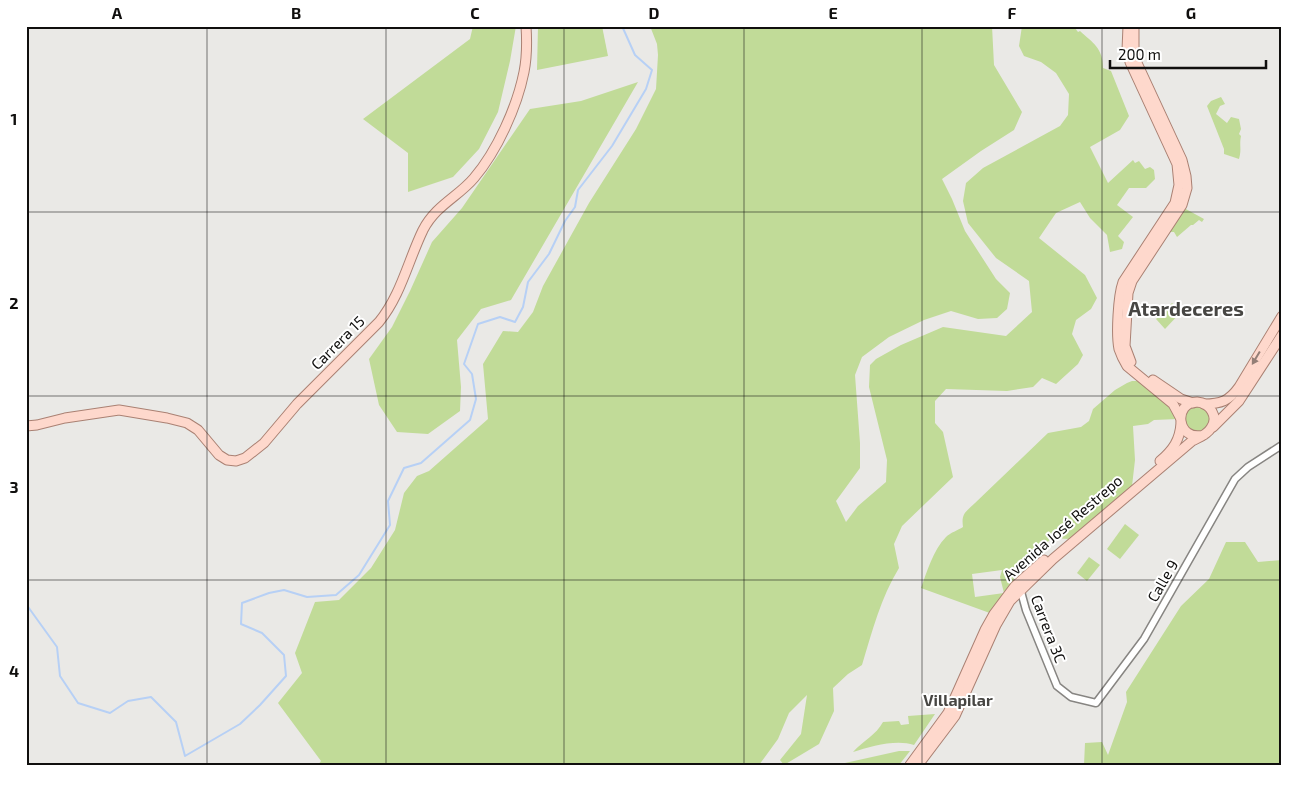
<svg xmlns="http://www.w3.org/2000/svg" width="1308" height="791" font-family="'Exo 2',sans-serif">
	<style>
		.green { fill: #c1db98; fill-rule: evenodd }
		.lines { fill: none; stroke-linecap: round; stroke-linejoin: round }
		.stream { stroke: #b7d0f5; stroke-width: 2 }
		.minor-casing { stroke: #878582; stroke-width: 9 }
		.major-casing { stroke: #aa8173; stroke-width: 11 }
		.minor { stroke: #fff; stroke-width: 6 }
		.major { stroke: #fed8cc; stroke-width: 9 }
		.oneway { fill: #937e76 }
		.grid { fill: none; stroke: #100f0e; stroke-width: 1; stroke-opacity: 0.55 }
		.labels { text-anchor: middle; stroke-width: 4; stroke-linejoin: round; paint-order: stroke }
		.street-label { font-size: 15px; fill: #100f0e; stroke: #fff }
		.neighbourhood-label { font-size: 16px; font-weight: bold; fill: #474643; stroke: #fff }
		.district-label { font-size: 20px; font-weight: bold; fill: #474643; stroke: #fff }
		.neatline { fill: none; stroke: #100f0e; stroke-width: 2 }
		.grid-label { font-size: 16px; text-anchor: middle; font-weight: bold; fill: #100f0e }
	</style>
	<rect width="100%" height="100%" fill="#eae9e6"/>
	<g class="green">
		<polygon points="473,26 516,26 510,61 498,112 479,149 453,177 408,192 408,153 363,119 470,39"/>
		<polygon points="538,26 602,26 608,56 537,70"/>
		<path d="M650 26H992L994 65 1022 112 1014 130 981 151 942 179 952 199 965 231 996 279 1010 293 1007 309 997 318 978 319 951 311 924 320 889 337 862 357 855 375 860 443V468L836 501 846 522 858 506 886 482 887 460 869 387 870 365 876 359 901 345 943 327 1006 336 1032 312 1029 281 996 258 968 223 963 201 966 183 983 168 1060 126 1068 115 1069 94 1056 73 1041 62 1024 56 1019 46 1022 26H1076L1075 28 1078 32 1080 31C1093 43 1103 48 1103 68L1111 71 1129 116 1120 130 1090 147 1108 183 1133 160 1135 163 1139 161 1145 169 1150 167 1154 170 1155 179 1146 188H1129L1117 205 1133 217 1118 236 1124 242 1122 249 1110 252 1107 235 1090 218 1080 202 1056 213 1039 238 1085 275 1097 298 1091 309 1076 320 1072 334 1083 355 1078 364 1056 384 1042 378 1033 387 1007 391 946 389 935 401V423L943 432 953 477 902 526 894 544 899 568C881 597 872 632 862 665L848 674 833 688 834 711 819 744 784 765 780 760 801 734 807 695 789 713 778 739 759 765H318L321 761 278 703 302 673 295 653 315 602 339 600 371 568 395 530 404 493 417 476 429 471 488 419 483 364 503 331 518 332 533 312 543 286 589 203 636 129 656 89 658 55 657 44Z"/>
		<polygon points="638,82 511,300 481,309 457,340 461,387 460,411 428,434 397,432 379,405 369,359 392,327 410,291 432,242 462,208 530,109 581,101"/>
		<path d="M1221 97 1225 104 1220 106 1216 114 1227 123 1231 117 1239 119 1241 129 1239 134 1241 136C1239 145 1242 149 1239 159L1224 154V149L1207 106 1211 101Z"/>
		<polygon points="1184,208 1204,219 1202,222 1199,220 1193,225 1191,225 1177,237 1174,232 1169,232"/>
		<polygon points="1172,303 1181,312 1165,329 1156,319"/>
		<path d="M1132 381H1139L1169 403 1178 419 1154 420 1148 424 1133 426 1135 460 1132 486 1069 539 1052 538 1021 566 1012 568 1015 586 998 616 921 588C927 572 933 550 946 537 950 533 958 530 963 527 961 513 966 512 975 503L1048 433 1081 427 1089 421 1093 409 1115 390 1127 383ZM1002 570 1000 577 1004 593 975 597 972 574Z"/>
		<circle cx="1197" cy="419" r="13"/>
		<polygon points="1125,524 1139,535 1120,559 1107,549"/>
		<polygon points="1226,542 1245,542 1258,562 1282,560 1282,765 1084,765 1085,743 1102,742 1108,755 1127,702 1126,692 1181,606 1209,579"/>
		<polygon points="1089,557 1100,565 1087,581 1077,573"/>
		<path d="M935 714 914 745C897 739 871 746 853 752 863 741 876 735 883 722L899 721 901 725 909 724 908 716Z"/>
		<polygon points="899,751 910,751 899,765 836,765"/>
	</g>
	<g class="lines">
		<polyline class="stream" points="26,604 57,647 60,676 78,703 110,713 128,701 151,697 176,722 185,756 240,724 260,705 286,676 284,655 262,633 241,624 242,603 269,593 284,590 307,597 336,595 359,575 390,525 388,501 404,468 421,463 470,420 476,399 472,374 464,364 478,324 500,317 515,322 523,307 528,282 549,254 565,221 575,207 578,190 612,146 646,89 652,70 635,55 622,26"/>
		<g class="minor-casing">
			<polyline id="minor" points="1020,588 1026,610 1057,686 1071,697 1096,703 1144,639 1235,479 1248,467 1282,445"/>
		</g>
		<g class="major-casing">
			<g id="major">
				<path d="M1128 26 1127 50 1130 62 1177 164 1179 185 1175 203 1123 282C1118 296 1116 335 1119 349 1121 355 1124 361 1127 366L1173 404 1180 417"/>
				<polyline points="1131,362 1125,346 1128,293 1132,281 1182,205 1187,188 1186,176 1182,160 1137,63 1134,52 1134,26"/>
				<polyline points="1153,380 1181,399 1193,403"/>
				<path d="M1204 404C1221 404 1229 401 1239 387L1282 316"/>
				<path d="M26 426 37 425 65 418 119 410 167 418 187 423 198 430 219 455 227 460 236 461 245 458 264 443 297 404 379 322C401 295 408 261 423 230 436 205 458 197 474 178 497 151 517 107 524 72 527 57 527 41 526 26"/>
				<polyline points="1213,427 1239,401 1282,335"/>
				<path d="M1160 461C1173 450 1180 440 1181 423"/>
				<polyline points="910,765 948,713 985,630 994,614 1015,586 1044,560"/>
				<path d="M918 765 955 716 996 625 1010 601 1053 559 1192 441C1198 438 1207 435 1211 428 1219 417 1210 403 1197 402 1173 402 1176 442 1204 435"/>
			</g>
		</g>
		<use href="#minor" class="minor"/>
		<use href="#major" class="major"/>
	</g>
	<defs><path id="oneway-solid" d="M-6-.8H1V-3.2L6.5 0L1 3.2V.8H-6Z" transform="scale(1.25)"/></defs>
	<use class="oneway" href="#oneway-solid" transform="translate(1256 358) rotate(121)"/>
	<path class="grid" d="M207 26V765M386 26V765M564 26V765M744 26V765M922 26V765M1102 26V765M26 212H1282M26 396H1282M26 580H1282"/>
	<g class="labels">
		<g class="street-label">
			<text transform="translate(338 343) rotate(-45)" y="5">Carrera 15</text>
			<text transform="translate(1063 528) rotate(-41)" y="5">Avenida José Restrepo</text>
			<text transform="translate(1163 581) rotate(-60)" y="5">Calle 9</text>
			<text transform="translate(1048 629) rotate(69)" y="5">Carrera 3C</text>
		</g>
		<g class="neighbourhood-label">
			<text x="958" y="706">Villapilar</text>
		</g>
		<g class="district-label">
			<text x="1186" y="316">Atardeceres</text>
		</g>
	</g>
	<rect width="1308" height="791" fill="none" stroke="#ffffff" stroke-width="55"/>
	<path d="M1110 60v8h156v-8" fill="none" stroke="#100f0e" stroke-width="2.5"/>
	<text x="1118" y="60" font-size="15" fill="#100f0e" stroke="#ffffff" stroke-width="4" paint-order="stroke">200 m</text>
	<rect x="28" y="28" width="1252" height="736" class="neatline"/>
	<g class="grid-label">
		<text x="117" y="19">A</text>
		<text x="296" y="19">B</text>
		<text x="475" y="19">C</text>
		<text x="654" y="19">D</text>
		<text x="833" y="19">E</text>
		<text x="1012" y="19">F</text>
		<text x="1191" y="19">G</text>
		<text x="14" y="125">1</text>
		<text x="14" y="309">2</text>
		<text x="14" y="493">3</text>
		<text x="14" y="677">4</text>
	</g>
</svg>
